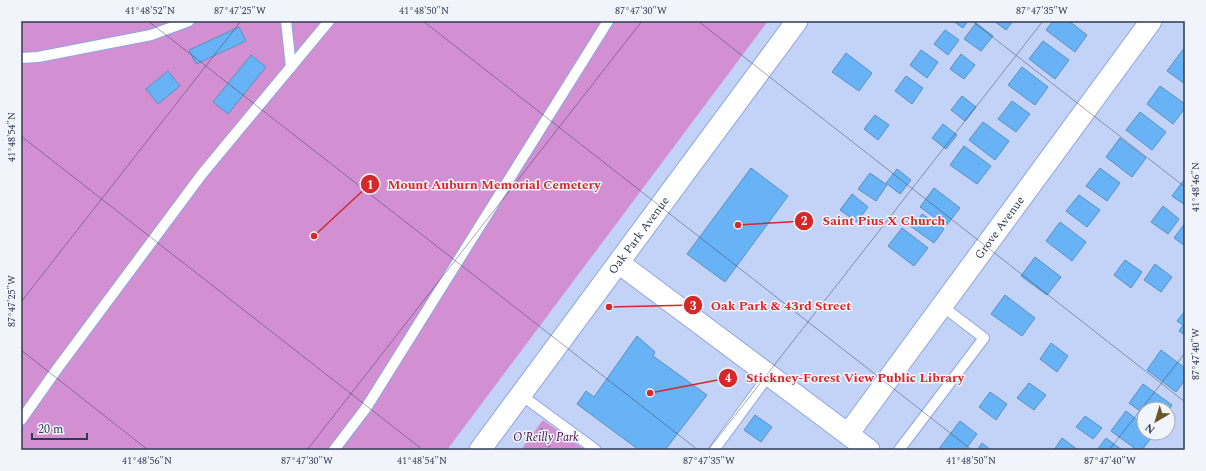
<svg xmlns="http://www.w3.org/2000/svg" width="1206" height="471" font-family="Spectral,serif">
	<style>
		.green { fill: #d28fd2 }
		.building { fill: #68b3f5; stroke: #5b90bf }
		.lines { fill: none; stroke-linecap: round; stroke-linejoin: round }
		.lane-casing { stroke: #8ea6e1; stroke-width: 12 }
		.street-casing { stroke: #8ea6e1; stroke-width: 23 }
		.path { stroke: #7c8aa9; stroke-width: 2.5; stroke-dasharray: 3 3; stroke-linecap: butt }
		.lane { stroke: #fff; stroke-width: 10 }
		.street { stroke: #fff; stroke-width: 21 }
		.ticks { fill: none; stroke: #2f3a52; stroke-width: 1; stroke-opacity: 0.45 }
		.labels { text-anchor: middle; stroke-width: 3; stroke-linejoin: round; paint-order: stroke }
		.street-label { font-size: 12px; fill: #2f3a52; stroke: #f1f4fa }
		.park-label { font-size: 12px; font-style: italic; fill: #440f46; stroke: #f1f4fa }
		.leader { fill: none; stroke: #d62828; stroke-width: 1.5 }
		.callout-dot { fill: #d62828; stroke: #f1f4fa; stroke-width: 1.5 }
		.mark-label { font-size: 12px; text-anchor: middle; font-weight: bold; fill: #fff }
		.callout-label { font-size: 13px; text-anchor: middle; font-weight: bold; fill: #d62828; stroke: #f1f4fa; stroke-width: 3; stroke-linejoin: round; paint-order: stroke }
		.neatline { fill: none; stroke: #2f3a52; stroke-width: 1.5 }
		.ticks-label { font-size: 10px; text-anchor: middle; fill: #2f3a52 }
	</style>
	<rect width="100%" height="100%" fill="#c3d3f8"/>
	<g class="green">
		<polygon points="21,21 768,21 447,450 21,450"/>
		<polygon points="543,420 585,450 521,450"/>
	</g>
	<g class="building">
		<polygon points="953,21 968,21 963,28"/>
		<polygon points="994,21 1013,21 1006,30"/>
		<polygon points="1053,21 1069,21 1087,35 1075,52 1046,30"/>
		<polygon points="976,23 993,36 981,51 964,39"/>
		<polygon points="239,27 246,41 196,64 189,50"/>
		<polygon points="945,30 959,40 948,55 934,44"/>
		<polygon points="1043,41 1069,60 1055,79 1029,59"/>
		<polygon points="1185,47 1185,84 1167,71"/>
		<polygon points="921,50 938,62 927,78 910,65"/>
		<polygon points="846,53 872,73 859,91 832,72"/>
		<polygon points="961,54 975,65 964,79 950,69"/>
		<polygon points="251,55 266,67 228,114 213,102"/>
		<polygon points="1022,67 1048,87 1035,105 1008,85"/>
		<polygon points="168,71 180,86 158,104 146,89"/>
		<polygon points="906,76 923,88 912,104 895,91"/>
		<polygon points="1160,86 1185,104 1185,108 1173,124 1147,104"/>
		<polygon points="962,96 976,107 965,121 951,110"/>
		<polygon points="1012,101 1030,114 1016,132 998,119"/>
		<polygon points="1140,112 1166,132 1152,150 1126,130"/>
		<polygon points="875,115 889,125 878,140 864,129"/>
		<polygon points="983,122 1009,141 995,160 969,140"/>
		<polygon points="943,124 957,135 946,149 932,138"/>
		<polygon points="1120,138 1146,158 1132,177 1106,157"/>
		<polygon points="964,146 991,166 977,184 950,165"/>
		<polygon points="751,168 788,196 725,282 687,254"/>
		<polygon points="1100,168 1120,183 1107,201 1086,186"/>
		<polygon points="897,169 911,180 900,194 886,183"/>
		<polygon points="870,173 887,185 876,201 858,189"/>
		<polygon points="1184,180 1185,181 1185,205 1172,196"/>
		<polygon points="934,188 960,208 946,226 920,207"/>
		<polygon points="852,194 868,207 857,222 840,210"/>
		<polygon points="1079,195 1100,210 1087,227 1066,211"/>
		<polygon points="1163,206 1179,219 1168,234 1151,222"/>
		<polygon points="922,214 944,229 934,243 906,223 911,215 918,220"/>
		<polygon points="1060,222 1086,242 1072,261 1046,241"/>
		<polygon points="1185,223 1185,246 1174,238"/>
		<polygon points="902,228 928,248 914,266 888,246"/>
		<polygon points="1035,257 1061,277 1047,295 1021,276"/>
		<polygon points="1125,260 1142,272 1131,288 1114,275"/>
		<polygon points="1155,264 1172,277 1161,292 1144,280"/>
		<polygon points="1005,295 1035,318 1022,336 991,314"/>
		<polygon points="1185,311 1185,335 1179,331 1183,325 1177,321"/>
		<polygon points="637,336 655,352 653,356 707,395 665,450 639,450 577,404 586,391 594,397"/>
		<polygon points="1051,343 1068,356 1057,372 1040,359"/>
		<polygon points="1161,350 1185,368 1185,380 1176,392 1147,370"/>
		<polygon points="1029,383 1046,395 1034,410 1017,398"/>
		<polygon points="1143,384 1172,405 1168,411 1168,409 1144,409 1144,414 1129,403"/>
		<polygon points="990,392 1007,404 996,420 979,407"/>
		<polygon points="1126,411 1144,425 1144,433 1155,433 1142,450 1137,450 1111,431"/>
		<polygon points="755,415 772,427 761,442 744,430"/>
		<polygon points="1085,416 1102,428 1093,439 1076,427"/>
		<polygon points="960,421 977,434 965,450 938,450"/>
		<polygon points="1062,438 1078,450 1054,450"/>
		<polygon points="1106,438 1122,450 1097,450"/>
		<polygon points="982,443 991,450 977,450"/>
	</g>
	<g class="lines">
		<g class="lane-casing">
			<g id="lane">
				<polyline points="286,21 291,67"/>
				<polyline points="21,58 38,57 151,35 189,21"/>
				<polyline points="521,395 596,450"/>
				<polyline points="21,420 57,369 202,174 329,21"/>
				<polyline points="334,450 366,408 608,21"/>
				<polyline points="714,450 769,375"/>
				<polyline points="899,450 984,338 942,306"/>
			</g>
		</g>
		<g class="street-casing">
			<g id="street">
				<polyline points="619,263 869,450"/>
				<path id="s1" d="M848 434 1151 21"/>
				<path id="s2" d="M480 450 797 21"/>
			</g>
		</g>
		<polyline class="path" points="541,428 551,450"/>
		<use href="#lane" class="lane"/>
		<use href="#street" class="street"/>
	</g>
	<path class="ticks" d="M148 21 698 450M423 21 972 450M698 21 1185 402M972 21 1185 187M21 136 423 450M21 302 241 21M21 350 148 450M307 450 642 21M708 450 1043 21M1109 450 1185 353"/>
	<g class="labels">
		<g class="street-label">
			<text dy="4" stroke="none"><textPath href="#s1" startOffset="256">Grove Avenue</textPath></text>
			<text dy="4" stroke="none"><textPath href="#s2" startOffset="267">Oak Park Avenue</textPath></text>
		</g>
		<g class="park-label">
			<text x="546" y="441">O'Reilly Park</text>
		</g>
	</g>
	<path class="leader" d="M314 236L370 184M738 225L804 221M609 307L693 305M650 393L728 378"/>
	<g class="callout-dot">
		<circle cx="314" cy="236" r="4"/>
		<circle cx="738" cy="225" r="4"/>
		<circle cx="609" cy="307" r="4"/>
		<circle cx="650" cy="393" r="4"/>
		<circle cx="370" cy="184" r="10"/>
		<circle cx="804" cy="221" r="10"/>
		<circle cx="693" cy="305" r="10"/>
		<circle cx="728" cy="378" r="10"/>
	</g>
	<g class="mark-label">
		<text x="370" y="189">1</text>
		<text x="804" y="225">2</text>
		<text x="693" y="310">3</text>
		<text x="728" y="382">4</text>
	</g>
	<g class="callout-label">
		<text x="494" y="189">Mount Auburn Memorial Cemetery</text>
		<text x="884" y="225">Saint Pius X Church</text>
		<text x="781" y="310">Oak Park &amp; 43rd Street</text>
		<text x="855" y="382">Stickney-Forest View Public Library</text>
	</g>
	<rect width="1206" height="471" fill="none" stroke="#f1f4fa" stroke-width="44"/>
	<g transform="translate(1156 421) rotate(218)"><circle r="19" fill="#f1f4fa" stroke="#a3aab7"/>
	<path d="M0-3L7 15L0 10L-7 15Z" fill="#6b5726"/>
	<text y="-6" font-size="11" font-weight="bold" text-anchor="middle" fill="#2f3a52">N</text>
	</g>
	<path d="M32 433v6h55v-6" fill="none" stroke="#2f3a52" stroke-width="2"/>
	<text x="38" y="433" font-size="12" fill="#2f3a52" stroke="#f1f4fa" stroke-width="3" paint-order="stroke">20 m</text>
	<rect x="22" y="22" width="1162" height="427" class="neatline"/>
	<g class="ticks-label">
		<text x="150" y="14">41°48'52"N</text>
		<text x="240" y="14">87°47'25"W</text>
		<text x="424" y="14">41°48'50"N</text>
		<text x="641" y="14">87°47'30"W</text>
		<text x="1042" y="14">87°47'35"W</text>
		<text transform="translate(11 137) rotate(-90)" y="4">41°48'54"N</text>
		<text transform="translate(1195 187) rotate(-90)" y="4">41°48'46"N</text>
		<text transform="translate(11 301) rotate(-90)" y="4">87°47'25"W</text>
		<text transform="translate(1195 354) rotate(-90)" y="4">87°47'40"W</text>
		<text x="147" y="464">41°48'56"N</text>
		<text x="307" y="464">87°47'30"W</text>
		<text x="422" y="464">41°48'54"N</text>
		<text x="709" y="464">87°47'35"W</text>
		<text x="971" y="464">41°48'50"N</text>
		<text x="1110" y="464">87°47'40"W</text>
	</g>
</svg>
